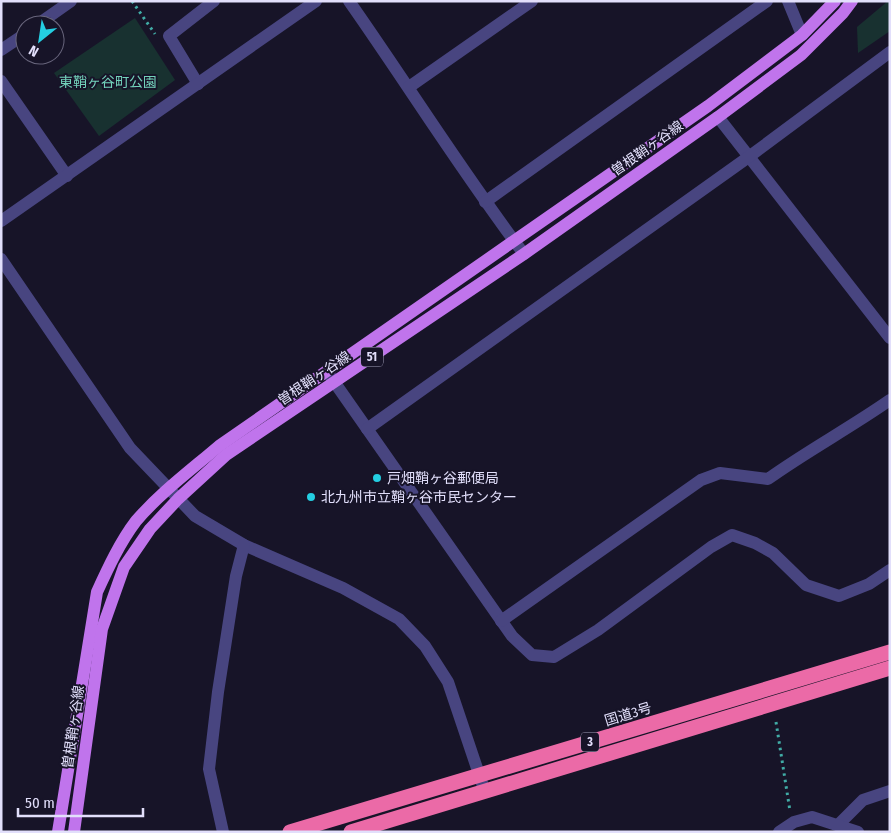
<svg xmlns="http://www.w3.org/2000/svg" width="891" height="833" font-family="'Fira Sans Condensed','Noto Sans JP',sans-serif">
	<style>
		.green { fill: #183130 }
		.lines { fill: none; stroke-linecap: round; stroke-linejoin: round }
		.path { stroke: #41aca6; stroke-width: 3; stroke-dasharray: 2.5 4; stroke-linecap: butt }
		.minor { stroke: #484580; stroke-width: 12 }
		.major { stroke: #c074ec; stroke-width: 12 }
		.highway { stroke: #eb6aa7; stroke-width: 15 }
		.poi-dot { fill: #24cee2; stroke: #171428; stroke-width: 2 }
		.labels { text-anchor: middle; stroke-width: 4; stroke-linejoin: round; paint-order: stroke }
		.shield { fill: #171428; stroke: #a5a2bc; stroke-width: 1 }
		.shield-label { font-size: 12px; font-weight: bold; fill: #e2dffb }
		.park-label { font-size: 14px; fill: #73d2bb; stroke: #171428 }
		.street-label { font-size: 14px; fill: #e2dffb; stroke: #171428 }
		.poi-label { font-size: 14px; fill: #e2dffb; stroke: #171428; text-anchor: start }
	</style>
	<rect width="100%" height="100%" fill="#171428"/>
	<g class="green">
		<polygon points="888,1 890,1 890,31 858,53 857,27"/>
		<polygon points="135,18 175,80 99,136 54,73"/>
	</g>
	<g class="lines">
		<g class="path">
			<polyline points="132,1 155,34"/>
			<polyline points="776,722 790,811"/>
		</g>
		<g class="minor">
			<path d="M349 1C408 85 462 172 524 254"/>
			<polyline points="788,1 802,35"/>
			<polyline points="37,25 71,1"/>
			<polyline points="1,50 25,34"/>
			<polyline points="1,81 67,176"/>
			<polyline points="198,84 169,36 214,1"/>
			<polyline points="409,87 532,1"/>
			<polyline points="718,117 890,338"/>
			<polyline points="485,202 767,1"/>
			<polyline points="1,221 316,1"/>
			<polyline points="1,259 130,448 195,516 244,545 343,588 399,619 425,646 448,682 485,792"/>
			<polyline points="328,373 512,636 532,655 554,657 598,630 711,547 732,535 755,543 773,553 806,585 839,596 869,584 890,570"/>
			<polyline points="367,429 750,156 890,52"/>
			<path d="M501 621 701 480 720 473 768 479C807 451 850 428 890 400"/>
			<polyline points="838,825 863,800 890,791"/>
			<polyline points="223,832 209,769 218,692 236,576 244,545"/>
			<polyline points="779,832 794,822 812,817 858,832"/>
		</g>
		<g class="major">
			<path d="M58 832 97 592C108 568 120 542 136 521 160 493 191 470 219 446L708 106 802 35 835 1"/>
			<polyline points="74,832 102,629 124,567 150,529 178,499 226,455 524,254 718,117 801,55 843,13 852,1"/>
		</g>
		<g class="highway">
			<polyline points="290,832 890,652"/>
			<polyline points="351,832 890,668"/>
		</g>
	</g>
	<g class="poi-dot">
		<circle cx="377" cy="478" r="5"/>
		<circle cx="311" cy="497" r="5"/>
	</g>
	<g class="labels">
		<g class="shield">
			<rect x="361" y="347.5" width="22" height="19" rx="4"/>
			<rect x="581" y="732.5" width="18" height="19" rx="4"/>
		</g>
		<g class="shield-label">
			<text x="372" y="361">51</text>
			<text x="590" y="746">3</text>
		</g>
		<g class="park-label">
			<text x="108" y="87">東鞘ヶ谷町公園</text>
		</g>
		<g class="street-label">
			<text transform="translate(647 148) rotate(-35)" y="5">曽根鞘ヶ谷線</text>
			<text transform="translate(314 378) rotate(-34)" y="5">曽根鞘ヶ谷線</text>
			<text transform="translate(628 714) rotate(-17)" y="5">国道3号</text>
			<text transform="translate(73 727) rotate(-82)" y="5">曽根鞘ヶ谷線</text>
		</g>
		<g class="poi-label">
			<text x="387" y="483">戸畑鞘ヶ谷郵便局</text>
			<text x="321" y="502">北九州市立鞘ヶ谷市民センター</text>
		</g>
	</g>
	<rect width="891" height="833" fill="none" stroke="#e2dffb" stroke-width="5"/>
	<g transform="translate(40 40) rotate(210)"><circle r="24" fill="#171428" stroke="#68657c"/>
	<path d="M0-4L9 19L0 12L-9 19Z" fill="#24cee2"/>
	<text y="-8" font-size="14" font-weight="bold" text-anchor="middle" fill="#e2dffb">N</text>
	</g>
	<path d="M18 808v8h125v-8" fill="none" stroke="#e2dffb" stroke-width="2.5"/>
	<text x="25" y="808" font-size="15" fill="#e2dffb" stroke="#171428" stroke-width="4" paint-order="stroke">50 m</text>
</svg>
